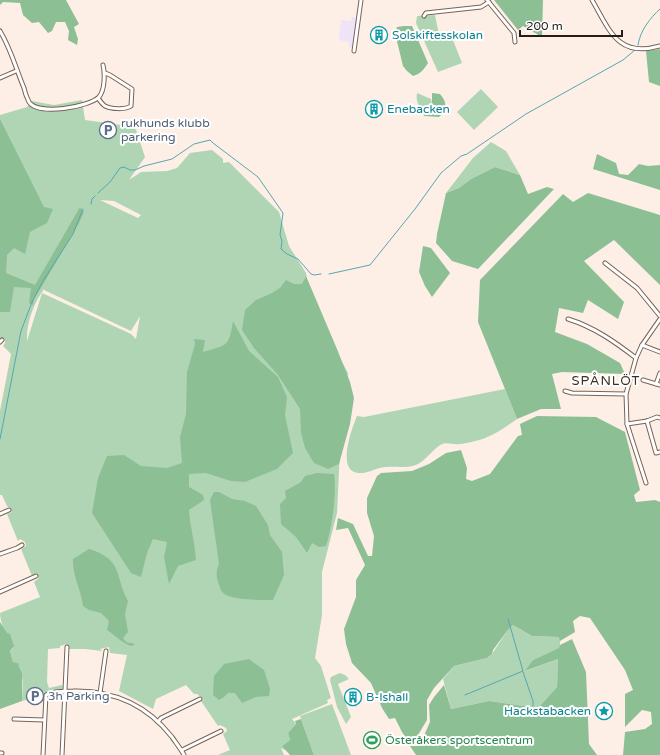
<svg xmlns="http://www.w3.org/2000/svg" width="660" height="755" font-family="'Varela Round',sans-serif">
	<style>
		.industrial { fill: #eee3f7 }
		.green { fill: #b0d5b5; fill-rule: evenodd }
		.forest { fill: #8dbf95 }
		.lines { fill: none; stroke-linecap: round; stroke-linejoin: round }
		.stream { stroke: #56a7b0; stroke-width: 1 }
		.minor-casing { stroke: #776355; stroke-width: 5 }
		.minor { stroke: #fff; stroke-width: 3 }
		.labels { text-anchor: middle; stroke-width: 4; stroke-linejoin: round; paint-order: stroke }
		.culture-label { font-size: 12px; fill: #0d838f; stroke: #fff; text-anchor: start }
		.service-label { font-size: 12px; fill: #4e5e75; stroke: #fff; text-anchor: start }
		.leisure-label { font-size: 12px; fill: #27864d; stroke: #fff; text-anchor: start }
		.neighbourhood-label { font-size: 13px; letter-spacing: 1px; fill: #3e2d20; stroke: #fff }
	</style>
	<rect width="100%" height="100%" fill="#fdefe5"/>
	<polygon class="industrial" points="352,17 357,18 353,48 349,47 350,42 339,40 341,20 351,21"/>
	<g class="green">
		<polygon points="435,15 439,35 453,40 462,63 438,72 416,23 417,16"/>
		<polygon points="481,89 498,107 474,130 457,112"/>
		<path d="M417 93 431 99 432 105 429 109 421 108C417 103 416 99 417 93Z"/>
		<path d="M82 100 85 120 135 127 145 157 129 180 141 172 167 171 177 168 190 153 212 150 223 159V163L229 162 279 212 289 246 306 273 310 302 348 373 340 451 337 513 322 572V615L315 658 321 666 331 698 327 700 328 703 292 719 296 724 288 733 290 740 282 746 287 751 281 748 284 755H218L230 750 223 734 227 731 226 728 220 725 218 726 201 701 204 700 197 694H194L186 685 156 699 153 709 119 691 127 655 110 653 109 647 100 649 102 651 85 649H68L67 644 60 646V648L48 649 47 682 49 688 62 685 63 688C57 692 46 696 40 690L28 693 29 699 22 701C22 688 26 670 13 662L10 651 13 648C8 637 0 625 0 613L40 597 34 582 39 578 37 575 32 576 21 549 26 546 25 542 20 539 18 541 7 514 12 512 10 508 7 506 2 495H0V411L11 354 3 346 5 343V340L0 338V115L27 107 32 101 54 105ZM100 200 114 201 141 215 138 218ZM44 289V290L131 331 140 316 136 339 131 334 42 293 27 341C26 323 34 303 44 289Z"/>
		<polygon points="491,142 506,151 520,175 495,167 471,179 459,188 446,193 473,158"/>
		<path d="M505 389 517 419C496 434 486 440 460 444 454 445 447 442 442 444 433 449 427 459 418 464 408 469 396 466 385 467 376 468 367 474 358 473 336 471 352 428 357 416L364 417Z"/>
		<polygon points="513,625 532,636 560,637 560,648 533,660 526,671 558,659 557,687 538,708 489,701 451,709 443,679 454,666 487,658 492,654 507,631"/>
		<polygon points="340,673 345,675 349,679 338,684 351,717 346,724 337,707 330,680 331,677"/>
		<polygon points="332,704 351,755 314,755 300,716"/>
	</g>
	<g class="forest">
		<polygon points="0,0 66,0 79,24 74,27 78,39 77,45 68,40 69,31 65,22 56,22 52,31 48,33 39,22 32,23 23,15 20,3 3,2 0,5"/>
		<polygon points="494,0 543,0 542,37 523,26 518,30"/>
		<path d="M404 26H412L428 63C424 69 421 74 413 76L407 71 403 66 395 33 397 27Z"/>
		<polygon points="660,49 660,86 649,82 646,51"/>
		<path d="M432 93 440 94C447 102 448 110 439 117L424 116 422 108 429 109 432 105Z"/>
		<polygon points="0,119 44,207 53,209 47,223 30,232 25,254 14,248 7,255 6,273 35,285 80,207 84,212 79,223 42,286 34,299 33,305 29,303 31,288 14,287 10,312 0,312"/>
		<polygon points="597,154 616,163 619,174 628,175 639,164 648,166 660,165 660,190 593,169"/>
		<polygon points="495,167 520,175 528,194 547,187 554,189 478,269 452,261 436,243 437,234 446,193 459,188 471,179"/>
		<polygon points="588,193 660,215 660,285 614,240 584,261 624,302 618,319 588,300 583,313 559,308 555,332 587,344 620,363 625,374 562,372 552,374 561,409 541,409 517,419 478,322 480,280 563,194 573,202"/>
		<polygon points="423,246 431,248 450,273 432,297 425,286 419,272"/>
		<polygon points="306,276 337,349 350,382 354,398 350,424 339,464 328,469 314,463 305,448 301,433 300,409 278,375 254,348 242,330 245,310 256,300 272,293 280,288 286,280 294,284 302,284"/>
		<path d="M233 321 249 351 278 377 287 397 285 415 293 453 277 469 245 482 231 481 206 473 189 474V487L203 495 204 500 189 510C190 527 195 543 196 560L178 566 169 584 164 557 167 542 153 539 147 553 141 577 131 573 92 513 98 478 107 456 124 455 141 466 167 468 182 463 180 437 186 414 187 372 195 344 194 339 205 340 203 352C227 345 229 347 233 321Z"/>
		<polygon points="537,416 596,417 625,432 640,490 634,495 636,502 655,500 660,502 660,755 623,755 625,732 645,729 652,724 651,712 642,710 625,727 625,694 633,690 625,670 590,618 580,616 573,621 575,632 560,641 559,637 532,636 513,625 507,631 493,650 492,654 487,658 454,666 434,688 427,700 427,720 415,740 409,742 402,732 395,718 389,719 382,708 371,683 352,663 346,644 344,629 356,597 356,580 365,565 348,528 336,530 338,518 353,524 368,556 372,556 374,536 367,513 367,498 377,476 381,473 412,471 429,464 446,453 461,450 467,468 466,479 472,481 490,474 518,436 522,435 520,424"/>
		<path d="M317 473 334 474C337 493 332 528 326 546L319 547 312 543 307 553 296 537 281 524 280 504 286 498 285 491 301 482 305 476Z"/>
		<path d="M214 492H219L232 499 245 501 256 506 268 525 270 535 282 552 284 575 273 600C261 600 236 600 226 595 221 593 220 587 218 582 216 576 216 570 219 564L210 500Z"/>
		<path d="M89 549C124 560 114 575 128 601L125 614 128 632 123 638 126 642 135 644 132 646C123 644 116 636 107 630L109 621 101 613 89 610 83 606C81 590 72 574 73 559Z"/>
		<polygon points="0,622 7,633 10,634 14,646 10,651 13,662 20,664 18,665 22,673 22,701 0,709"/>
		<polygon points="572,639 586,672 589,744 597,755 416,755 410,746 417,746 422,740 430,722 429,705 434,697 444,685 451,709 489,701 538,708 557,687 558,659 525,671 533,660 559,648 560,645"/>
		<polygon points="249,659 264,670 270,689 269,696 256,697 242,703 235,693 228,693 224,697 219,700 213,695 214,676 224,664"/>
		<polygon points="301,719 314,755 290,755 282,746 290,740 288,733 296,724 295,721"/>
	</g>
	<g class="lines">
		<g class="stream">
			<path d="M638 45C640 31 650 18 660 9"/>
			<polyline points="98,193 110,182 120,168 124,167 130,170 135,170 144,166 172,159 194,144 210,140 213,143 258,177 283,213 280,235 282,241 281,249 287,254 298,259 311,274 314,275 321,274"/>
			<polyline points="91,204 92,199 95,196"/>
			<polyline points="329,274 370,265 415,209 441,173 461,156 467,154 526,114 623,60 635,50"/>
			<polyline points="0,439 21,331 32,302 43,281 73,234 83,209"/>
			<polyline points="523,672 533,701 533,706"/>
			<polyline points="465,695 523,671 508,619"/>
		</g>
		<g class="minor-casing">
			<g id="minor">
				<polyline points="487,0 514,33 515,42"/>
				<path d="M592 0C610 31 618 58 660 46"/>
				<polyline points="424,16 426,13 481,7 489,2"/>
				<path d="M0 31C11 49 16 69 24 88 25 93 27 98 29 102 38 116 89 107 99 97 105 90 105 73 103 65"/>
				<polyline points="354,51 361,0"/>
				<polyline points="0,78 16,71"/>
				<path d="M98 98C100 101 102 104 105 106 111 109 125 110 131 106L132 89 110 75 105 73"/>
				<polyline points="605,263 637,288 660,316"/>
				<path d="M568 319C594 327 615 342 636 358"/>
				<polyline points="0,342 2,340"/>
				<polyline points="642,345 660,352"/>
				<polyline points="643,380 660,385"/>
				<polyline points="656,384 660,373"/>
				<polyline points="565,391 572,393 626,394"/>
				<polyline points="647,421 656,453 660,452"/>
				<polyline points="627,424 647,421 657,417 660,418"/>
				<polyline points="646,483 627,424 626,394 636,358 642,345 660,319"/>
				<polyline points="0,514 9,510"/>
				<polyline points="0,554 17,548 22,545"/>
				<polyline points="0,592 36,576"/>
				<polyline points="100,693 106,651"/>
				<polyline points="14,719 44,720"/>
				<polyline points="158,722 161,718 200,699"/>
				<polyline points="182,750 221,731"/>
				<polyline points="0,753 2,753"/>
				<path d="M43 755 46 695C53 691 64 691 73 691 113 690 147 705 172 737 176 743 181 749 184 755"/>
				<polyline points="62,755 67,647"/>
			</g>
		</g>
		<use href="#minor" class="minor"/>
	</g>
	<defs>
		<g id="building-ring" transform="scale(0.9)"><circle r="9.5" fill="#fff" stroke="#0f9aa8" stroke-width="1.5"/><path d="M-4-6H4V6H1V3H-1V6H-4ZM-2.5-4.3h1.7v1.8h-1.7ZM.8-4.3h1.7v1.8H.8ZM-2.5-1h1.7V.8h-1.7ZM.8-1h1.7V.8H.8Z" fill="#0f9aa8"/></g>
		<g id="parking-ring" transform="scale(0.9)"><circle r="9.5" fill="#fff" stroke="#5c6f8a" stroke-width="1.5"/><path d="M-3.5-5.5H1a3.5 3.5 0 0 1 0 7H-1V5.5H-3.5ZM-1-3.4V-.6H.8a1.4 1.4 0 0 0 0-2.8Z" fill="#5c6f8a"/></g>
		<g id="sight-ring" transform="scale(0.9)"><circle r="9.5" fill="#fff" stroke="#0f9aa8" stroke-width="1.5"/><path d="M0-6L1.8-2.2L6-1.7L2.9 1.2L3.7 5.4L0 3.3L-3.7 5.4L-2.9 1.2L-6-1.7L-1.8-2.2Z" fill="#0f9aa8"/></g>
		<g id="stadium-ring" transform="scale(0.9)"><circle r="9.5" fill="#fff" stroke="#2e9e5b" stroke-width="1.5"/><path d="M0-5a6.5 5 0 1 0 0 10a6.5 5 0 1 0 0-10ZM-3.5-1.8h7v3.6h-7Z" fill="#2e9e5b"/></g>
	</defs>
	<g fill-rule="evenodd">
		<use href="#building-ring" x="379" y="35"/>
		<use href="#building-ring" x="374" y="109"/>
		<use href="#parking-ring" x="108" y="130"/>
		<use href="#parking-ring" x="35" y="696"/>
		<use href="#building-ring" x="353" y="697"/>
		<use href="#sight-ring" x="604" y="711"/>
		<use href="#stadium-ring" x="372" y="740"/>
	</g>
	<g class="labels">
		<g class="culture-label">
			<text x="392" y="39">Solskiftesskolan</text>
			<text x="387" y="113">Enebacken</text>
			<text x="366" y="701">B-Ishall</text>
			<text x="591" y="715" text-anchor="end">Hackstabacken</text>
		</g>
		<g class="service-label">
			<text x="121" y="127">rukhunds klubb<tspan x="121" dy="14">parkering</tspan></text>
			<text x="48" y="700">3h Parking</text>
		</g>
		<g class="leisure-label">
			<text x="385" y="744">Österåkers sportscentrum</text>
		</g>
		<g class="neighbourhood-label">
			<text x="606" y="385">SPÅNLÖT</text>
		</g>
	</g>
	<path d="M520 30v6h102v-6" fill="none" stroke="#251d17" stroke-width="2"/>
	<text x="526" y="30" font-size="12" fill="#251d17" stroke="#ffffff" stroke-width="3" paint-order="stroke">200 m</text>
</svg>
